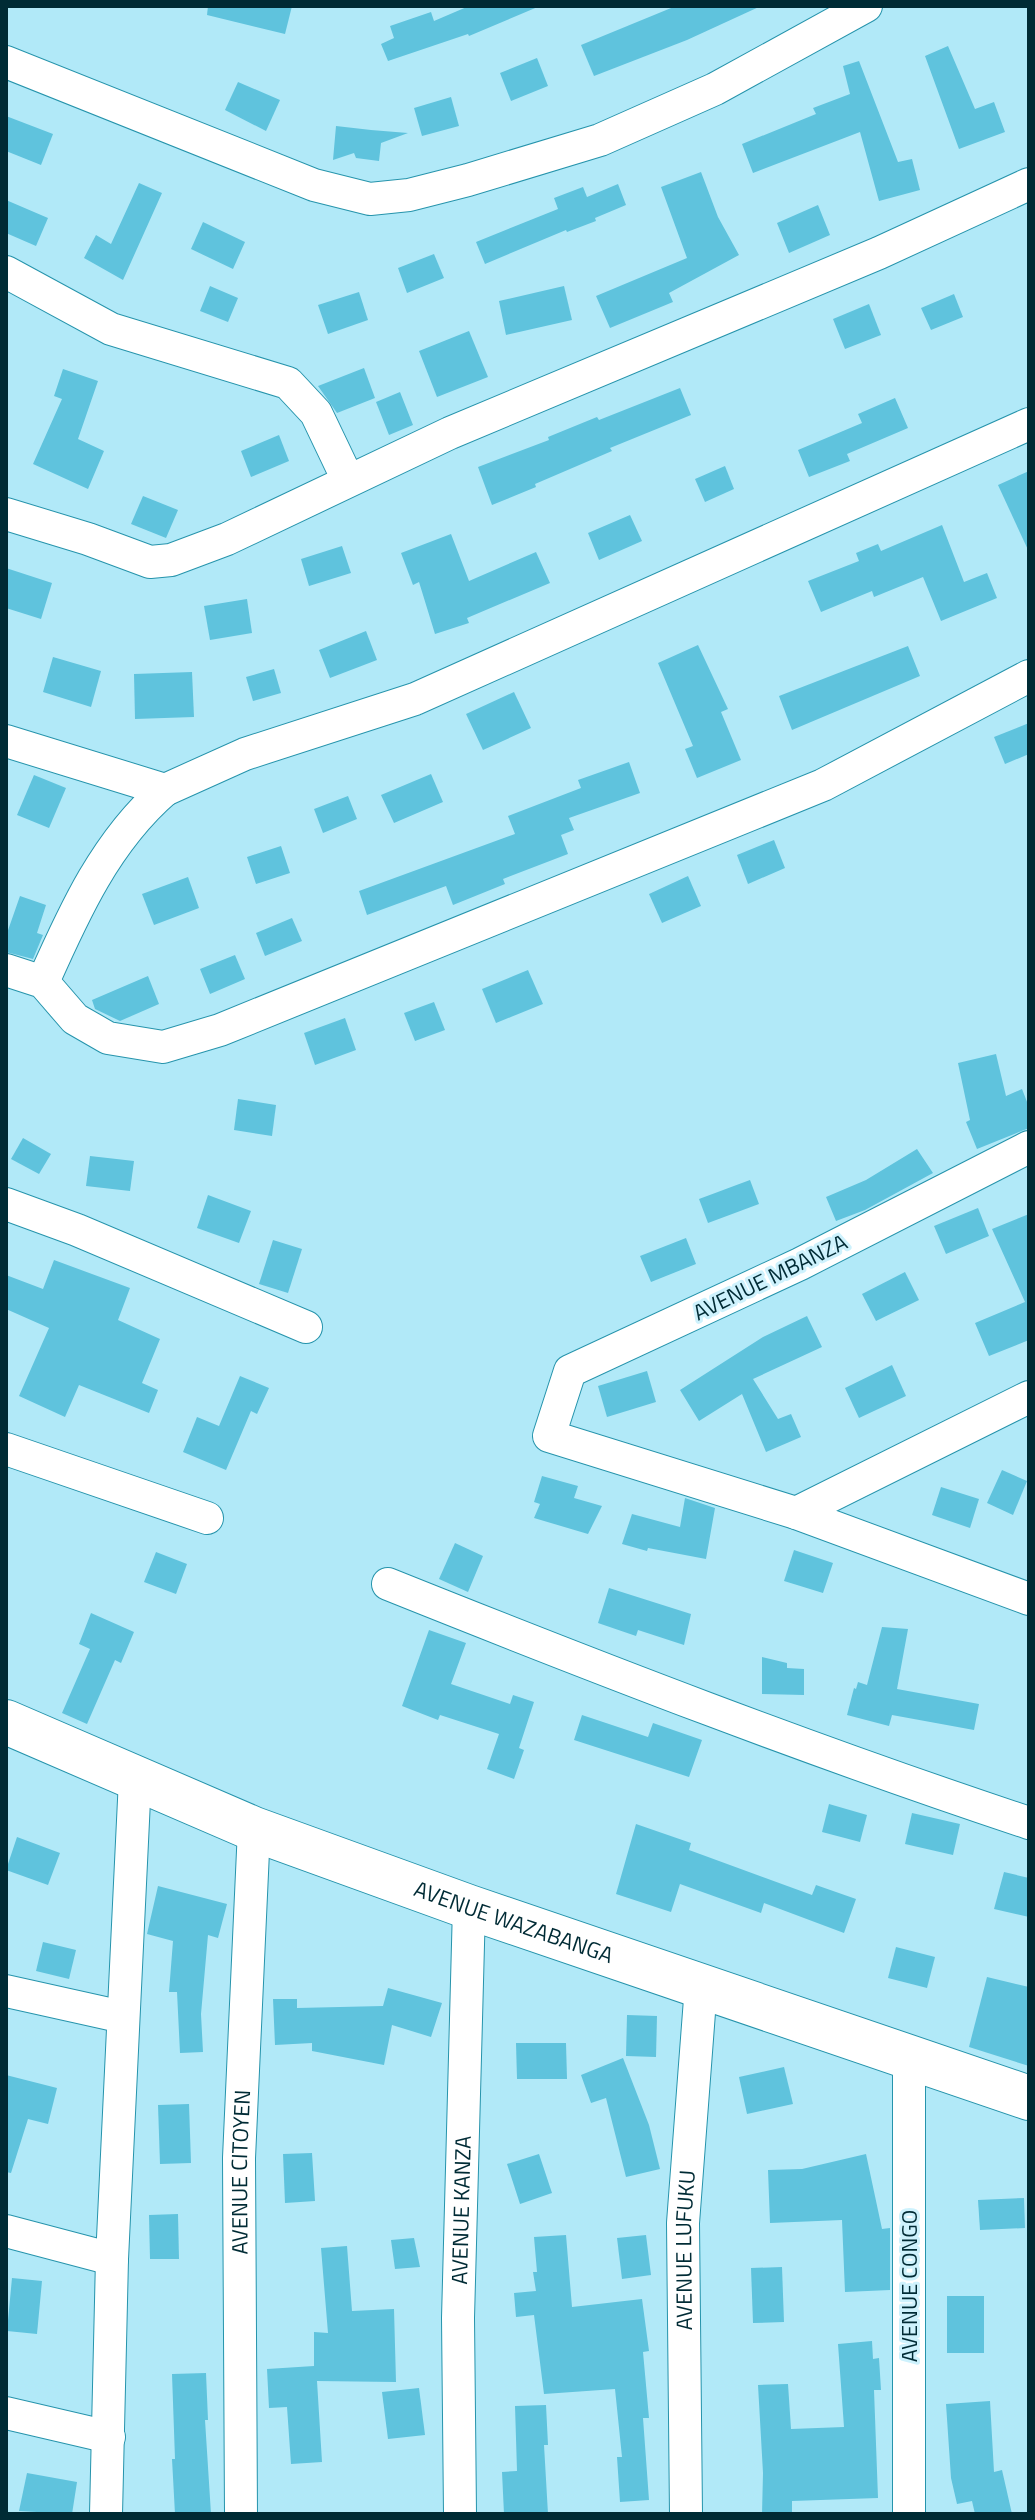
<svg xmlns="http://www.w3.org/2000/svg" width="1035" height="2520" font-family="'Titillium Web',sans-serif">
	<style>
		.building { fill: #5fc3dd }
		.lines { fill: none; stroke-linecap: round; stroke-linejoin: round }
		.street-casing { stroke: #2694ac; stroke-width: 34 }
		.secondary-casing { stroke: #2694ac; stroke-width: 46 }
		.street { stroke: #fff; stroke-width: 32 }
		.secondary { stroke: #fff; stroke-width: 44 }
		.labels { text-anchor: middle; stroke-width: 6; stroke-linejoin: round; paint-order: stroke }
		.street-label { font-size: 22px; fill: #002b35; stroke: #cef2fd }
	</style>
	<rect width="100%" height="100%" fill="#b1e9f8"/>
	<g class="building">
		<polygon points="208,6 292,6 285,34 207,15"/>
		<polygon points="469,6 540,6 469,36 468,34 388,61 381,44 394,38 390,26 431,12 434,21"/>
		<polygon points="676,6 761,6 687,40 594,76 581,45"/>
		<polygon points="948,46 975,109 994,102 1005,132 959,149 925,56"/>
		<polygon points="537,58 548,86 511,101 500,73"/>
		<polygon points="859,61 898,162 912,159 920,190 879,201 860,132 753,173 742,144 816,114 813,108 850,94 843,66"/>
		<polygon points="238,82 280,100 266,131 225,110"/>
		<polygon points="451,97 459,126 422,136 414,108"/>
		<polygon points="6,116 53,134 41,165 6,151"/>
		<polygon points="336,126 371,130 408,133 381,143 379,161 356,158 354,153 333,160"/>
		<polygon points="701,172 718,217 739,255 669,293 673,302 610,328 596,296 687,258 661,187"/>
		<polygon points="139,183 162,193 123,280 84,258 96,235 111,244"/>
		<polygon points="618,184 626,205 595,218 596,221 567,232 566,230 485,264 476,242 558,209 554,198 583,187 587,197"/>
		<polygon points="6,200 48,218 36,246 6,233"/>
		<polygon points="818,205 830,235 789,253 777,223"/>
		<polygon points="203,222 245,242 233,269 191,249"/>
		<polygon points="434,254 444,278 407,293 398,268"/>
		<polygon points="210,286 238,298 228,322 200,311"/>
		<polygon points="564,286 572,320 506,335 499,301"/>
		<polygon points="359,292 368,320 328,334 318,305"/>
		<polygon points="954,294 963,317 931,330 921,308"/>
		<polygon points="869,304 881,335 845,349 833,319"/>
		<polygon points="469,331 488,377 437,397 419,351"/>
		<polygon points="364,368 375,398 337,413 318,386"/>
		<polygon points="63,369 98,381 78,439 104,451 88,489 33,464 62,399 54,396"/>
		<polygon points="680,388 691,415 610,448 612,451 535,484 536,487 492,505 478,467 549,440 548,437 597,417 599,420"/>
		<polygon points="400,392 413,425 389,435 376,402"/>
		<polygon points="895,398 908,428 847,454 850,461 809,477 798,450 862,423 858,414"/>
		<polygon points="279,435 289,461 251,477 241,451"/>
		<polygon points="725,466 734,489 705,502 695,479"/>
		<polygon points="1029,471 1029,552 998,485"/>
		<polygon points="143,496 178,510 166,538 131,524"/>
		<polygon points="630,515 642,541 599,560 588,533"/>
		<polygon points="942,525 964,582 987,573 997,598 941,621 923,577 874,597 872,591 821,612 808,581 859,561 856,553 878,544 881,551"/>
		<polygon points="451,534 469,581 536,552 550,583 467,618 469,623 435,634 419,582 413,585 401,553"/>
		<polygon points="342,546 351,573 309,586 301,559"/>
		<polygon points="6,568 52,583 41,619 6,608"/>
		<polygon points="247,599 252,633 210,640 204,606"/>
		<polygon points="366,631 377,660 330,678 319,650"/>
		<polygon points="698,645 728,709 721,712 741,760 697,778 685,749 693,746 658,663"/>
		<polygon points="908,646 920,676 792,730 779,696"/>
		<polygon points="53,657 101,671 91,707 43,692"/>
		<polygon points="274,669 281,693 253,701 246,677"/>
		<polygon points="192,672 194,717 135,719 134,674"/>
		<polygon points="514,692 531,728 483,750 466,714"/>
		<polygon points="1029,723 1029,754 1005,764 994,737"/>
		<polygon points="629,762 640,793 569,818 574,830 561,835 568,854 503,879 505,884 453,905 446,886 367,915 359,891 515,834 508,816 581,788 578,780"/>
		<polygon points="431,774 443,802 394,823 381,795"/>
		<polygon points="34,775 66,788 49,828 17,815"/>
		<polygon points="348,796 357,819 323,833 314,809"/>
		<polygon points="774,840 785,868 748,884 737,855"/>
		<polygon points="281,846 290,873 256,884 247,857"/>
		<polygon points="688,876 701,906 662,923 649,894"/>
		<polygon points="188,877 199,908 154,925 142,894"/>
		<polygon points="20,896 46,905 37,933 43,935 33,959 6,952 6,936"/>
		<polygon points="292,918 302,941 265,956 256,933"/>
		<polygon points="235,955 245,979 210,994 200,969"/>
		<polygon points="528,970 543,1004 496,1023 482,989"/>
		<polygon points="148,976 159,1004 120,1021 95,1009 92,1000"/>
		<polygon points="434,1002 445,1030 415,1041 404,1013"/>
		<polygon points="345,1018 356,1050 315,1065 304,1033"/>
		<polygon points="996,1054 1006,1096 1022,1089 1029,1107 1029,1128 977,1149 966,1122 970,1120 958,1063"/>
		<polygon points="238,1099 276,1105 272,1136 234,1130"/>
		<polygon points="23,1138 51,1154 39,1174 11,1159"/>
		<polygon points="917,1149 933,1173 865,1210 836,1221 826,1197 866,1180"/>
		<polygon points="90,1156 134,1161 130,1191 86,1186"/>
		<polygon points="750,1180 759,1204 708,1223 699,1199"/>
		<polygon points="208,1195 251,1211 239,1243 197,1228"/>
		<polygon points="978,1208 989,1236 946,1254 934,1226"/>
		<polygon points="1029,1214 1029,1340 989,1356 975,1323 1025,1302 992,1229"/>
		<polygon points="686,1238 696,1264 651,1282 640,1256"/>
		<polygon points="273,1240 302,1249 288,1293 259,1284"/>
		<polygon points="54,1260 130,1288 118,1320 160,1339 142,1383 158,1390 149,1413 79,1385 65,1417 19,1396 49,1328 6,1309 6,1275 43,1289"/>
		<polygon points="905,1272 919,1300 876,1321 862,1294"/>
		<polygon points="807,1316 822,1347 753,1379 778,1419 791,1414 801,1437 766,1452 742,1394 699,1421 680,1390 763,1337"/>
		<polygon points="892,1365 906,1396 859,1418 845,1388"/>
		<polygon points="647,1371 656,1402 607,1417 598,1386"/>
		<polygon points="240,1376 269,1388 257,1414 251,1411 226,1470 183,1452 197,1417 219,1426"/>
		<polygon points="1002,1470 1027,1481 1013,1515 987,1503"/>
		<polygon points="542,1476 578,1486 574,1498 602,1506 588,1534 534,1518 540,1504 534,1502"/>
		<polygon points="941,1487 979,1499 970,1528 932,1515"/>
		<polygon points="685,1498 715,1508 706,1559 648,1548 647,1551 622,1544 632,1514 680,1527"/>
		<polygon points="455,1543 483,1556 468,1592 439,1579"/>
		<polygon points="794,1550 833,1563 823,1593 784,1581"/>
		<polygon points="156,1552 187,1564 176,1594 144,1582"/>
		<polygon points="609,1588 691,1614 684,1645 638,1630 636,1636 598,1623"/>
		<polygon points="91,1613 134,1632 121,1663 115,1660 87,1724 62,1713 90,1649 79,1644"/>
		<polygon points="882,1627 908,1629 897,1689 979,1704 974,1730 892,1715 889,1726 847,1715 854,1688 856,1689 858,1682 867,1685"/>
		<polygon points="429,1630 466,1643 451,1684 510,1704 513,1695 534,1702 519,1748 524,1750 514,1779 487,1769 499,1734 440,1715 438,1720 402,1706"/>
		<polygon points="762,1657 787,1663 787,1668 804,1669 804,1695 762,1694"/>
		<polygon points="582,1715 648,1737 653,1723 702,1740 689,1777 574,1740"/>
		<polygon points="829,1804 867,1815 860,1842 822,1832"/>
		<polygon points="912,1813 960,1824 953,1855 905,1844"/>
		<polygon points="636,1824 691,1843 689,1850 812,1895 816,1885 856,1899 844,1933 764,1903 761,1913 680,1884 671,1912 616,1894"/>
		<polygon points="17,1837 60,1853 48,1885 6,1870"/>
		<polygon points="1004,1872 1029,1878 1029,1917 994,1909"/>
		<polygon points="158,1886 227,1904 218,1938 208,1935 201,2014 203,2052 180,2053 177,1992 169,1992 173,1941 147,1934"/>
		<polygon points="43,1942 76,1950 69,1979 36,1971"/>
		<polygon points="896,1947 935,1957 927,1988 888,1978"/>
		<polygon points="987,1977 1029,1987 1029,2066 969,2047"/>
		<polygon points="388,1988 442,2003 431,2037 392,2025 384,2065 312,2051 312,2043 275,2045 273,1999 297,1999 297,2008 383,2006"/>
		<polygon points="627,2015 657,2016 656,2057 626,2056"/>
		<polygon points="516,2043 566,2043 567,2079 517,2079"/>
		<polygon points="623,2058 649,2125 660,2169 626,2177 606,2098 591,2103 581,2075"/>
		<polygon points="784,2067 793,2104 747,2114 739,2077"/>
		<polygon points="6,2075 57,2088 48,2124 28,2119 11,2173 6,2172"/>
		<polygon points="189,2104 191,2163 160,2164 158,2105"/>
		<polygon points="312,2153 315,2201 285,2203 283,2154"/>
		<polygon points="539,2154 552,2193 520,2204 507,2164"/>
		<polygon points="866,2154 882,2229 890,2228 890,2290 845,2292 842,2220 770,2223 768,2170 802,2169"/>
		<polygon points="1024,2198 1025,2228 980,2230 978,2200"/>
		<polygon points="178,2214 179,2259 150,2259 149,2215"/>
		<polygon points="566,2235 572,2307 642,2299 649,2351 643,2352 649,2418 643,2418 649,2500 620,2502 617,2457 622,2457 615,2389 544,2394 534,2315 516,2317 514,2293 536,2291 533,2272 537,2272 534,2237"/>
		<polygon points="646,2235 651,2275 622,2279 617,2238"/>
		<polygon points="414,2238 420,2267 395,2269 391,2240"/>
		<polygon points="347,2246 352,2311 394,2309 396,2382 317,2381 322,2462 291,2464 287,2407 269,2408 267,2369 314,2366 314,2332 328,2333 321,2248"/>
		<polygon points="782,2267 784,2322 753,2323 751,2268"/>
		<polygon points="12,2278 42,2281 37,2334 7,2331"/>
		<rect x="947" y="2296" width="37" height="57"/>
		<polygon points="872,2341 873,2359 879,2358 881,2390 874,2390 878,2498 792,2501 792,2514 762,2514 763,2473 758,2385 788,2384 791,2429 844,2427 838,2344"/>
		<polygon points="206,2373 208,2420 205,2420 211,2514 175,2514 172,2459 175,2459 172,2374"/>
		<polygon points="419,2388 425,2435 388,2439 382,2392"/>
		<polygon points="990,2401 994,2472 1002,2470 1012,2514 975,2514 972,2501 957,2504 951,2478 946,2404"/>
		<polygon points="546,2405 548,2445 544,2445 548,2514 504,2514 502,2472 517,2471 515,2406"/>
		<polygon points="27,2473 77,2482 72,2514 19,2511"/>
	</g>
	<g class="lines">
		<g class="street-casing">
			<g id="street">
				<polyline points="6,62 314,185 370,199 409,195 468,180 600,140 715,89 866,6"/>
				<polyline points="6,272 111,329 288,383 316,413 348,480"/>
				<polyline points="6,514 88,539 150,562 171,560 227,539 450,433 879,253 1029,184"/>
				<polyline points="6,741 165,790 245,754 415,699 1029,424"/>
				<polyline points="6,970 43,982 75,1019 108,1038 163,1047 220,1030 823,785 1029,676"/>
				<path d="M43 982C74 912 106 841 165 790"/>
				<polyline points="1029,1147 800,1264 570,1371 549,1436 796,1513 1029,1599"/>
				<polyline points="6,1204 77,1230 306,1327"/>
				<polyline points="6,1449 207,1518"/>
				<polyline points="796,1513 1029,1397"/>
				<path d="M388 1584C600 1669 812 1751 1029 1823"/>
				<polyline points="6,1991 123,2017"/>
				<polyline points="909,2058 909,2514"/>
				<polyline points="6,2231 112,2259"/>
				<polyline points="6,2413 109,2437"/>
				<polyline points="106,2514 112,2259 135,1779"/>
				<path id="s1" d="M241 2514 239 2158 254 1829"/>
				<path id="s2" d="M460 2514 458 2318 469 1907"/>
				<path id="s3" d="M686 2514 683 2223 701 1986"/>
			</g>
		</g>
		<g class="secondary-casing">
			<g id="secondary">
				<path id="s4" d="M6 1722 254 1829 469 1907 1029 2098"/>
			</g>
		</g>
		<use href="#street" class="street"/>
		<use href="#secondary" class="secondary"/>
	</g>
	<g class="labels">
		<g class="street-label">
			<text transform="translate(770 1277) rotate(-26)" y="8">AVENUE MBANZA</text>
			<text dy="8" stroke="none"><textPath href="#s4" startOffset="546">AVENUE WAZABANGA</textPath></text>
			<text dy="8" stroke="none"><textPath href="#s1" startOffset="342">AVENUE CITOYEN</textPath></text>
			<text dy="8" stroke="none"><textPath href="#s2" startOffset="304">AVENUE KANZA</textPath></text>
			<text dy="8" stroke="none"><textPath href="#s3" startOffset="264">AVENUE LUFUKU</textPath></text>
			<text transform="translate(909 2286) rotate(-90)" y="8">AVENUE CONGO</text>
		</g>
	</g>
	<rect width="1035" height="2520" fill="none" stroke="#002b35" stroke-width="16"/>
</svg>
